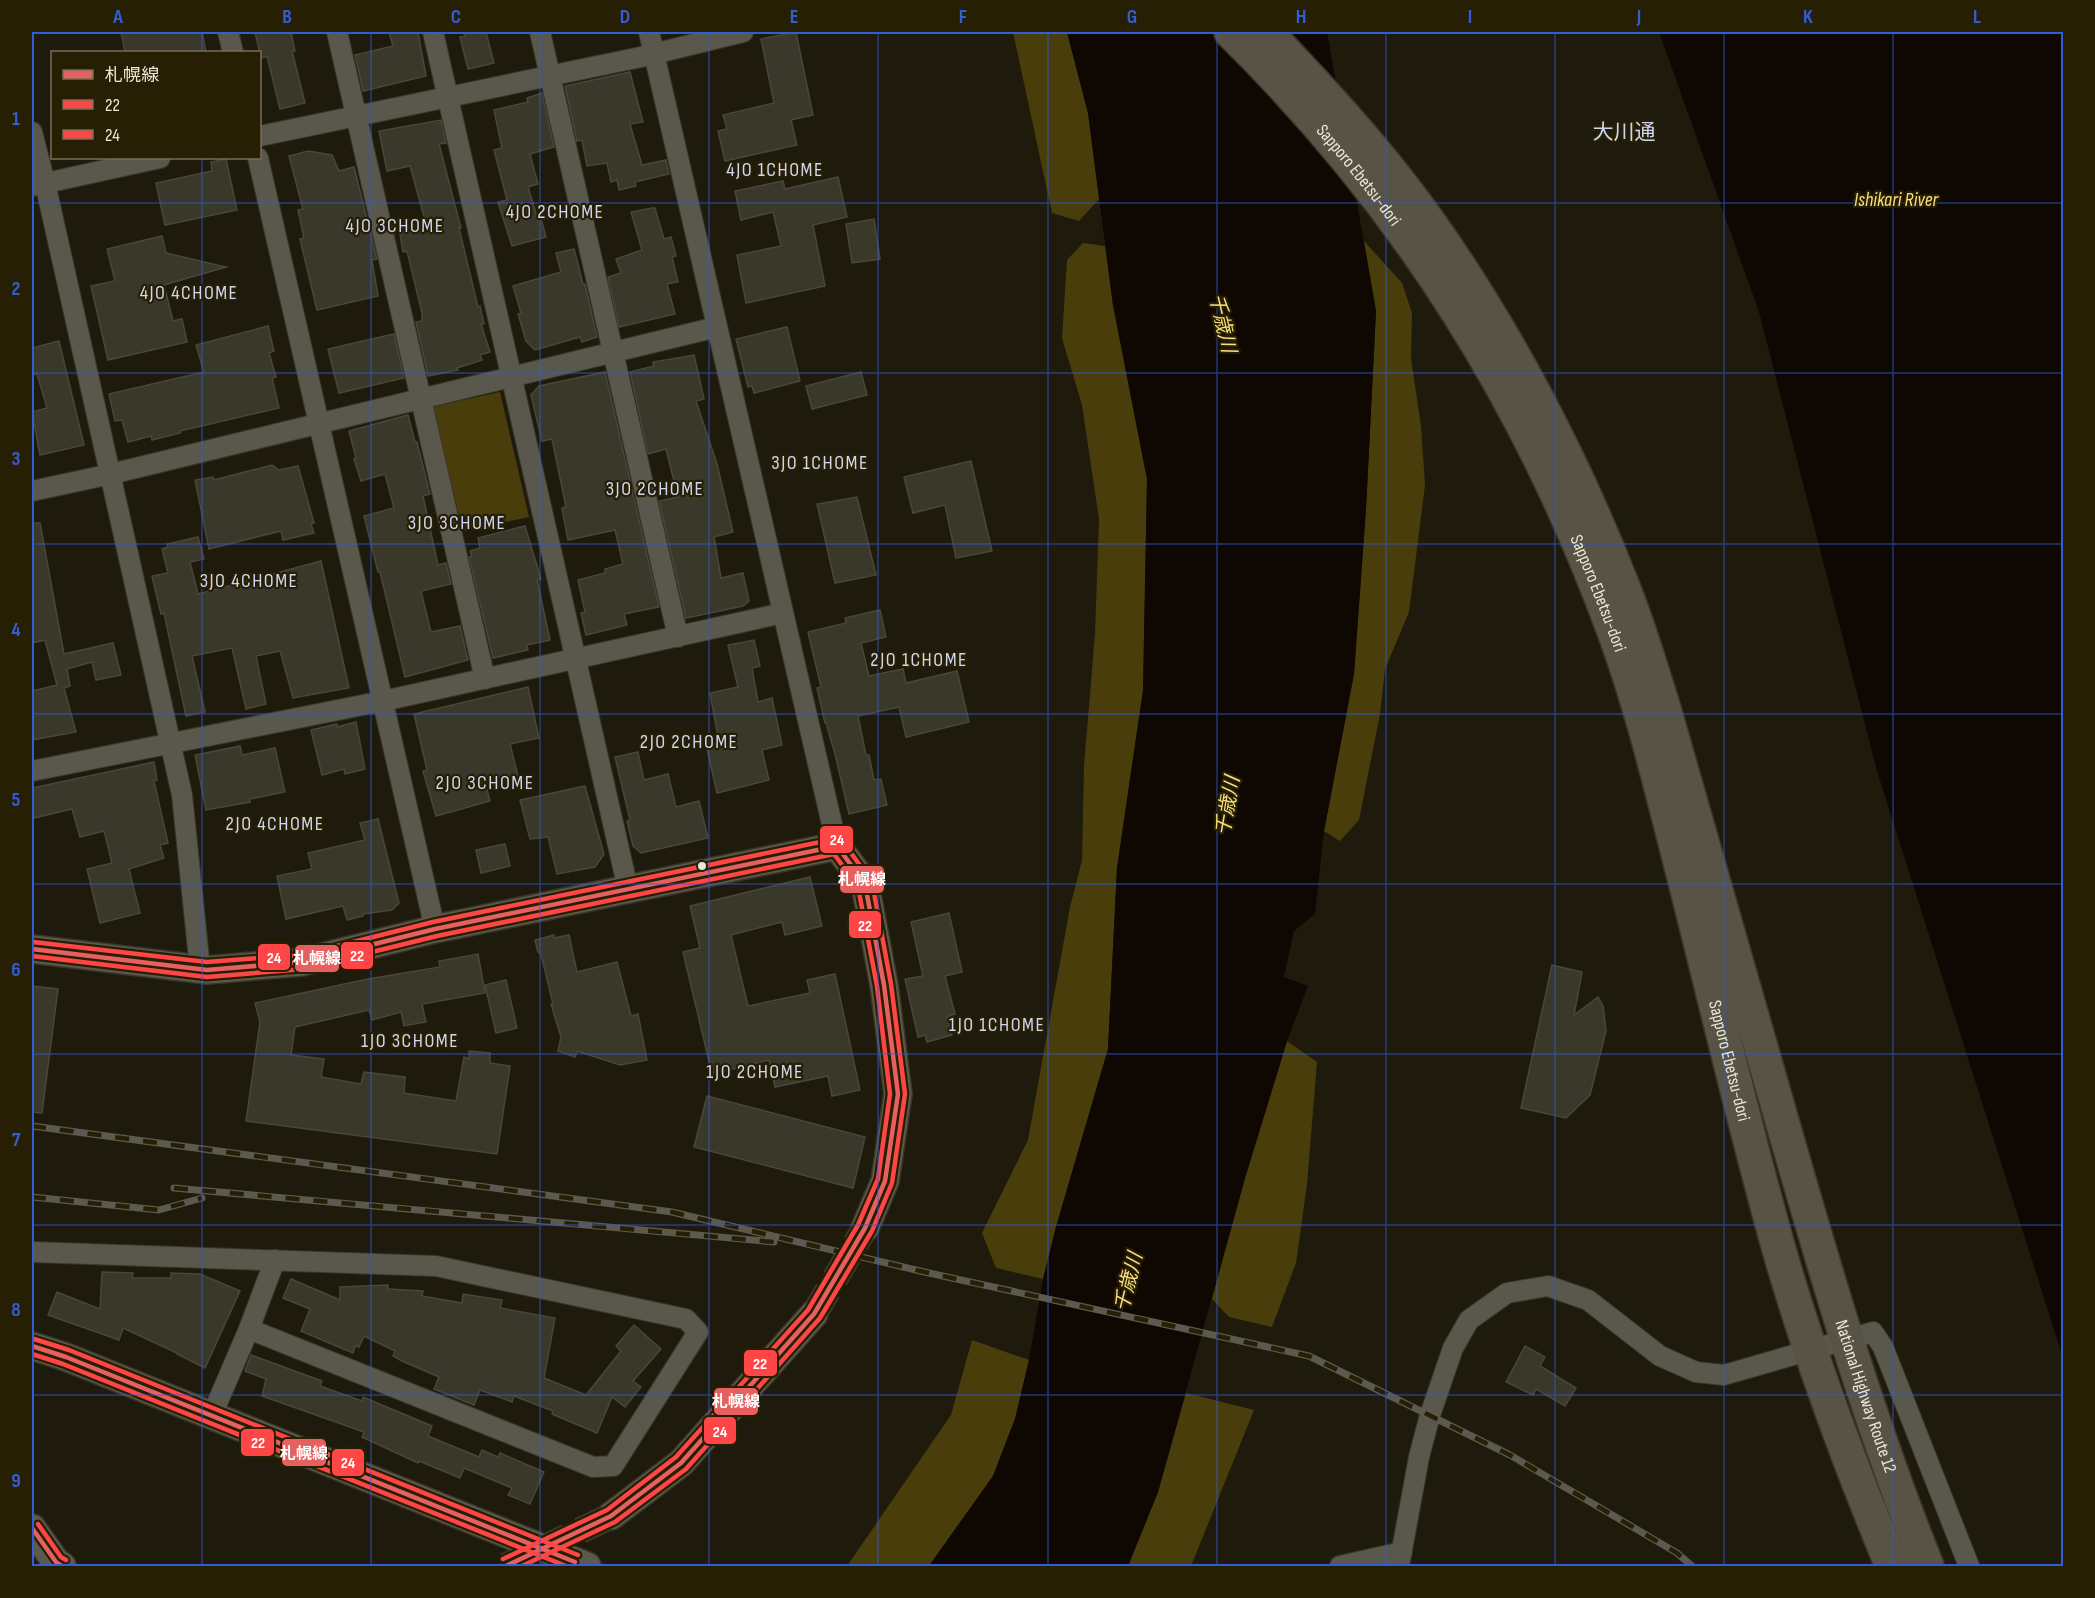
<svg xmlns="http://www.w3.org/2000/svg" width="2095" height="1598" font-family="'Sofia Sans Condensed','Noto Sans JP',sans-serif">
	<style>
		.green { fill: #493d0c }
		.water { fill: #0f0701 }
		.building { fill: #3a372b; stroke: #4a463a; stroke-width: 1.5 }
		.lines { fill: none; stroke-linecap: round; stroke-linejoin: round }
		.secondary-tunnel { stroke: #3d392a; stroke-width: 27; stroke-dasharray: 27 14; stroke-linecap: butt }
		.street-casing { stroke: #3a372a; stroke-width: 22 }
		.secondary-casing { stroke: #3a372a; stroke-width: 30 }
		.highway-casing { stroke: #3a372a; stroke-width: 36 }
		.street { stroke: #5a574d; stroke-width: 20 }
		.secondary { stroke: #5c594d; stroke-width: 27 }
		.highway { stroke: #585344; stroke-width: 33 }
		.rail-casing { stroke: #5c594e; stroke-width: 7 }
		.rail { stroke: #271f04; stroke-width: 4.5; stroke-dasharray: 14; stroke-linecap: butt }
		.bus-1-casing { stroke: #271f04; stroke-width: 9 }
		.bus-2-casing { stroke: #271f04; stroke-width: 9 }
		.bus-3-casing { stroke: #271f04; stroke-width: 9 }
		.bus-1 { stroke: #e76060; stroke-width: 4.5 }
		.bus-2 { stroke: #ff4646; stroke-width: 4.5 }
		.bus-3 { stroke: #ff4646; stroke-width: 4.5 }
		.grid { fill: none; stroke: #325dd8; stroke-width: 1.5; stroke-opacity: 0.55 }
		.bus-dot { fill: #eae6d5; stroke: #271f04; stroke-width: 2 }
		.labels { text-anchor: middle; stroke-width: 4.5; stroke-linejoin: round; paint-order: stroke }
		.street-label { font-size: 18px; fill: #eae6d5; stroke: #271f04 }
		.neighbourhood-label { font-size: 20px; letter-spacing: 1.5px; fill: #cfd6f3; stroke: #271f04 }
		.water-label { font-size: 20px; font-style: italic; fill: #fade7e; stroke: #271f04 }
		.quarter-label { font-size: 21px; fill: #cfd6f3; stroke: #271f04 }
		.line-badge { stroke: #271f04; stroke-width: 2 }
		.badge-label { font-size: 16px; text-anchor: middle; font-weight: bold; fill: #fff }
		.neatline { fill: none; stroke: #325dd8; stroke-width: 2 }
		.grid-label { font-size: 20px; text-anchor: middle; font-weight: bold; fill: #325dd8 }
	</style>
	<rect width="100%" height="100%" fill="#1f1b0c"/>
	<g class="green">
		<polygon points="1013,32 1067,32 1088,113 1099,199 1079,221 1052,213"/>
		<polygon points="1364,241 1402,283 1412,313 1411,358 1421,426 1425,485 1409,612 1385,669 1380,714 1359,820 1340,841 1324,831 1354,674 1366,509 1376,311"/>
		<polygon points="1083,243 1105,246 1113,305 1147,479 1143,690 1117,868 1108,1049 1056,1227 1043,1279 996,1268 982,1233 1028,1140 1070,907 1082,860 1084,766 1095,634 1099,519 1082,405 1062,338 1067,260"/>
		<polygon points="500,392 529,517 463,531 432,407"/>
		<polygon points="1287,1041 1317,1062 1307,1184 1296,1263 1272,1327 1229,1317 1212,1299 1245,1178"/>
		<polygon points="972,1340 1029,1360 1015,1419 993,1476 929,1566 847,1566 951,1415"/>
		<polygon points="1186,1393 1254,1410 1191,1566 1128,1566 1158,1492"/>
	</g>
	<g class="water">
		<polygon points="1067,32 1327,32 1376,311 1366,509 1354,674 1324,831 1315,914 1294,931 1284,977 1308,986 1287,1041 1245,1178 1158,1492 1128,1566 929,1566 993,1476 1015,1419 1029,1360 1043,1279 1056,1227 1108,1049 1117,868 1143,691 1147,479 1113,305 1088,113"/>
		<polygon points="1659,32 2063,32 2063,1358 1877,771 1759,312"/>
	</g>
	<g class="building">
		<polygon points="121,32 202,32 206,52 125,52"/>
		<polygon points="255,32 291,32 295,51 292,51 305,103 280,109 267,56 261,58"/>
		<polygon points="389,32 418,32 426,76 363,91 355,55 393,46"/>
		<polygon points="464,32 486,32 494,63 468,69 460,37 465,36"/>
		<polygon points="796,32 813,115 791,120 797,145 725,161 718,131 727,129 723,115 774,103 761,39"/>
		<polygon points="630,72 643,122 630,124 642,165 666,160 669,174 635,182 636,186 619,190 617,180 611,182 607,163 587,166 582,140 577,141 565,86"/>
		<polygon points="542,93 554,147 530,154 538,184 528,187 538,220 541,219 546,237 512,246 498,202 507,200 494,150 502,148 494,110 528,102 527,98"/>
		<polygon points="441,120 446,143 439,144 461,228 459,228 478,307 480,306 484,324 481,324 490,352 480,355 482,360 457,368 458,370 428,376 416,322 422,321 422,313 407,251 403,252 400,234 427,227 410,166 387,171 379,131"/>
		<polygon points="308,151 332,155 339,171 354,167 377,259 372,260 378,296 317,310 300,239 304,238 298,210 303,209 289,156"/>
		<polygon points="226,159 237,210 165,225 156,183 212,171 211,162"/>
		<polygon points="838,177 847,217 813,225 825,286 746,303 737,255 781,246 773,212 741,220 735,191 783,181 785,189"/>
		<polygon points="652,208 655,208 664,239 671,237 676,256 672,257 678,282 667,284 675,314 619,327 608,277 621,273 616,259 642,250 631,212"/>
		<polygon points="874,219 880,259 852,263 846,224"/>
		<polygon points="162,236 166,253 226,267 164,285 173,321 182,319 187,342 108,360 91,286 115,281 107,249"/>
		<polygon points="574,249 583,284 585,284 597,337 582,342 580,337 535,350 526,341 518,314 521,313 513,286 561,272 556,253"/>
		<polygon points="268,326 274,351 269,353 276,377 272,378 279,408 180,431 180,433 152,440 151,436 128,442 122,420 115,421 109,394 204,372 196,345"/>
		<polygon points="787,327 800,381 754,393 752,386 748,387 736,339"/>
		<polygon points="394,334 404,378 339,393 328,349"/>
		<polygon points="59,341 84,445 40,455 32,412 47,408 37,374 32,375 32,348"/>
		<polygon points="694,355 704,399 696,401 717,464 733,532 714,537 721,578 743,573 749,601 743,606 686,618 659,501 678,497 666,449 648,454 630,372 654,366 653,362"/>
		<polygon points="605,372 659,607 624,614 627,625 586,635 581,613 585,612 578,580 605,573 605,569 623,564 615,530 568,540 562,508 566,507 552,439 542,441 531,395 539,386"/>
		<polygon points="861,372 867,395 812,409 806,386"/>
		<polygon points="408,415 415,442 417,442 430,494 423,496 438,565 446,563 451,584 421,591 431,632 460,626 468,660 405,677 380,572 378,572 364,516 394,508 385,474 361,481 354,459 356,458 349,431"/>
		<polygon points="971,461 992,551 956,558 945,505 913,513 904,477"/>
		<polygon points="272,465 279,470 298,466 314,523 311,524 314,533 283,540 281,531 209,549 195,480 213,477 214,480"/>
		<polygon points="857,497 876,575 835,583 817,504"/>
		<polygon points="32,523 40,523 64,654 113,643 121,675 96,680 92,662 67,669 70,686 64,688 76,732 32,740 32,691 57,685 45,640 32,643"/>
		<polygon points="525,526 541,579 537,580 550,640 527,645 528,650 493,658 469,557 472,557 470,551 480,548 478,538"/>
		<polygon points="198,537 204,559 190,562 198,594 321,561 349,688 293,698 280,651 256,656 266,704 246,709 232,648 192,656 205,712 186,716 164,613 161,614 152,576 168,573 162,549 168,547 167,544"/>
		<polygon points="880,610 886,637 861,643 869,676 903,669 906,683 957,671 969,722 906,737 899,707 858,716 866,755 869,755 874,780 881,779 887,805 849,814 835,754 826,723 825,723 817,688 821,687 808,632 846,623 845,618"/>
		<polygon points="754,640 760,666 752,668 758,702 772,698 782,745 762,750 769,780 717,793 705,740 718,737 710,693 738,687 728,645"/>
		<polygon points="528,687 539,738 510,744 518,776 486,786 490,801 436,816 423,771 427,770 414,714"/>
		<polygon points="356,722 365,769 345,774 344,769 322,775 311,730 337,724 337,727"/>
		<polygon points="240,746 242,755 275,748 285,792 250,799 250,802 206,810 195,755"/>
		<polygon points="638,752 644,780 668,774 676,807 699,801 708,838 641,853 633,846 627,821 630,820 615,757"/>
		<polygon points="154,762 157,780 154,781 168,843 160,845 164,858 129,869 140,913 100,923 87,869 112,863 104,831 80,837 72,809 34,818 32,805 32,788"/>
		<polygon points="585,786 604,854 595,867 557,874 548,837 530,839 520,800"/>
		<polygon points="378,819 399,903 392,910 363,914 363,916 347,920 343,906 286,919 277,876 312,869 308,853 365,840 360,823"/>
		<polygon points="505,844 510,866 481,873 476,850"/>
		<polygon points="810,877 822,926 785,935 782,922 731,935 748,1006 810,993 807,980 835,974 860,1090 832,1096 828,1076 775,1087 769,1060 712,1074 683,952 700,948 690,906"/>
		<polygon points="949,913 962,972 945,976 955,1014 947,1017 952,1035 927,1042 925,1035 918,1037 905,979 923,976 911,922"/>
		<polygon points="554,935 554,938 569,935 577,972 617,962 631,1016 638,1014 647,1060 620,1065 577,1051 575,1057 558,1051 561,1037 551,1004 553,1004 541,954 538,952 535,940"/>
		<polygon points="478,954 485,993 422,1004 426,1022 404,1026 401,1012 372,1020 369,1010 295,1027 291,1055 324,1059 321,1077 361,1084 364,1072 405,1077 404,1093 456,1101 464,1057 469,1059 469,1051 490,1053 490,1063 510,1066 497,1154 246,1121 260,1022 255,1003 368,979 440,967 439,961"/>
		<polygon points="1552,965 1582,972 1574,1015 1598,997 1603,1006 1606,1031 1590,1095 1566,1118 1521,1108"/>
		<polygon points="506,980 517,1028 496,1033 485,985"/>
		<polygon points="32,986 58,989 42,1113 32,1112"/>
		<polygon points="707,1096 865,1137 853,1188 694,1147"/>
		<polygon points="102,1272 133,1273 132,1278 171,1278 171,1273 200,1274 240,1291 205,1368 177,1354 177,1353 123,1328 119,1340 48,1315 57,1292 100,1309"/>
		<polygon points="291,1279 340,1300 340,1287 388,1285 388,1289 423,1291 422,1296 462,1303 463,1294 502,1300 500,1308 555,1318 544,1378 586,1395 621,1351 616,1346 634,1325 661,1349 633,1381 641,1387 625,1407 612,1397 597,1433 552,1414 553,1411 514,1396 512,1402 480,1390 474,1405 434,1389 439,1377 402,1361 393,1356 395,1351 364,1336 359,1347 355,1346 353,1353 301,1331 310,1309 283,1298"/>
		<polygon points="1525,1346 1545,1357 1540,1366 1576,1388 1565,1406 1536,1389 1533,1395 1506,1382"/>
		<polygon points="251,1355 322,1381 320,1386 362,1401 363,1397 432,1426 428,1436 479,1457 482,1450 498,1457 500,1453 544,1472 530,1504 508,1495 512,1488 464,1468 460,1478 419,1461 418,1463 362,1437 364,1432 262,1396 266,1379 245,1371"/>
	</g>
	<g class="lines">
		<g class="secondary-tunnel">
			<polyline points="814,1314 865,1228"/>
			<polyline points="506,1566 611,1516"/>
		</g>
		<g class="street-casing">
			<g id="street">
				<polyline points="228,32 233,52"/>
				<polyline points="337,32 485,679"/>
				<polyline points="433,32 628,889"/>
				<polyline points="540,32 678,637"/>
				<polyline points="649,32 837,846"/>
				<polyline points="32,132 45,183 182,795 200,969"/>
				<polyline points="260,136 641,57 743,32"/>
				<polyline points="258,158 435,929"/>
				<polyline points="32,186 160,158"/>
				<polyline points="32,491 111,474 717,327"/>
				<polyline points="32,771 383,701 783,613"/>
				<polyline points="32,1252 436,1266 686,1319 698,1332 613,1466 593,1467 249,1329"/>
				<polyline points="212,1415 249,1329 275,1260"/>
				<polyline points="1340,1566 1402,1552"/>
				<polyline points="1399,1566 1419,1457 1430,1415 1453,1348 1469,1320 1507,1293 1548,1286 1588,1300 1660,1356 1696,1372 1724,1375 1873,1332 1883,1347 1969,1566"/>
			</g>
		</g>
		<g class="secondary-casing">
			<g id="secondary">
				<polyline points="32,949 207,970 302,962 435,929 837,846 865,884 884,985 898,1094 885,1181 865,1228"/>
				<polyline points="32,1346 66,1357 587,1566"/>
				<polyline points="611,1516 681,1463 814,1314"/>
				<polyline points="32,1528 56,1562 62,1566"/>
			</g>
		</g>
		<g class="highway-casing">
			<g id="highway">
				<path id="s1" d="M1231 32C1408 206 1531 404 1616 637 1642 709 1660 784 1679 858 1712 987 1742 1117 1778 1246 1809 1355 1849 1462 1892 1566"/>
				<path id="s2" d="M1266 32C1323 92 1380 153 1428 221 1505 329 1571 455 1620 579 1638 622 1651 667 1665 712 1702 841 1739 971 1776 1100 1821 1257 1866 1414 1927 1566"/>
			</g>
		</g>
		<use href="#street" class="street"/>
		<use href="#secondary" class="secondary"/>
		<use href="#highway" class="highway"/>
		<g class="rail-casing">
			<g id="rail">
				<polyline points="32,1126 672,1212 920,1271 1309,1356 1510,1455 1677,1553 1692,1566"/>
				<polyline points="174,1188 774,1242"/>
				<polyline points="32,1197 159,1210 202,1198"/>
			</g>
		</g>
		<use href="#rail" class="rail"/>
		<g class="bus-1-casing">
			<g id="bus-1">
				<polyline points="32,949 207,970 302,962 435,929 837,846 865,884 884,985 898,1094 885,1181 865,1228 814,1314 681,1463 611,1516 506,1566"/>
				<polyline points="32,1346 66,1357 575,1562"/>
				<polyline points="32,1528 56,1562 62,1566"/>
			</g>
		</g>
		<g class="bus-2-casing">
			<g id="bus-2">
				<polyline points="32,956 207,977 303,969 437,936 834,854 858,887 877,986 890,1094 878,1179 858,1225 808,1310 676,1457 607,1510 503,1559"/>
				<polyline points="32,1354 63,1364 566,1566"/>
			</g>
		</g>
		<g class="bus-3-casing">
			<g id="bus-3">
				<polyline points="33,942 207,962 301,955 433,922 835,839 843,842 872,882 891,984 905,1094 892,1183 872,1231 820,1318 686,1469 615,1522 522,1566"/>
				<polyline points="34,1339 69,1350 578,1555"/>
				<polyline points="38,1524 61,1557 66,1560"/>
			</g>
		</g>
		<use href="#bus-1" class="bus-1"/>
		<use href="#bus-2" class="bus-2"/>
		<use href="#bus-3" class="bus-3"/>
	</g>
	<path class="grid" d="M202 32V52M371 32V1566M540 32V1566M709 32V1566M878 32V1566M1048 32V1566M1217 32V1566M1386 32V1566M1555 32V1566M1724 32V1566M1893 32V1566M202 158V1566M32 203H2064M32 373H2064M32 544H2064M32 714H2064M32 884H2064M32 1054H2064M32 1225H2064M32 1395H2064"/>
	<circle class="bus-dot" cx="702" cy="866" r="5"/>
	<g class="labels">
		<g class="street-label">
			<text dy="6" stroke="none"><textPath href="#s1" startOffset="192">Sapporo Ebetsu-dori</textPath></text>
			<text dy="6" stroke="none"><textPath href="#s1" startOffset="676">Sapporo Ebetsu-dori</textPath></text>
			<text dy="6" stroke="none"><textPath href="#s1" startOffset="1162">Sapporo Ebetsu-dori</textPath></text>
			<text dy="6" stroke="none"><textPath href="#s2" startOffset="1510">National Highway Route 12</textPath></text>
		</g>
		<g class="neighbourhood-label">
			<text x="775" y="176">4JO 1CHOME</text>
			<text x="555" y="218">4JO 2CHOME</text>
			<text x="395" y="232">4JO 3CHOME</text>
			<text x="189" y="299">4JO 4CHOME</text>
			<text x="820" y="469">3JO 1CHOME</text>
			<text x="655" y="495">3JO 2CHOME</text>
			<text x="457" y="529">3JO 3CHOME</text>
			<text x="249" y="587">3JO 4CHOME</text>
			<text x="919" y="666">2JO 1CHOME</text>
			<text x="689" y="748">2JO 2CHOME</text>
			<text x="485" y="789">2JO 3CHOME</text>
			<text x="275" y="830">2JO 4CHOME</text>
			<text x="997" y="1031">1JO 1CHOME</text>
			<text x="410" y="1047">1JO 3CHOME</text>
			<text x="755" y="1078">1JO 2CHOME</text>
		</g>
		<g class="water-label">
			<text x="1896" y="206">Ishikari River</text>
			<text transform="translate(1223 323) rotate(77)" y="7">千歳川</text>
			<text transform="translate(1227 806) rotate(-80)" y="7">千歳川</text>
			<text transform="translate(1128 1282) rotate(-76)" y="7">千歳川</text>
		</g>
		<g class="quarter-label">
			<text x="1624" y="139">大川通</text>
		</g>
	</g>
	<g class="line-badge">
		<rect x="819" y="825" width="35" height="29" rx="6" fill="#ff4646"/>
		<rect x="839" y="865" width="46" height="29" rx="6" fill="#e76060"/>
		<rect x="848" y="910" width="34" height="29" rx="6" fill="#ff4646"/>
		<rect x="340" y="941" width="34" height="29" rx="6" fill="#ff4646"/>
		<rect x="257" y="943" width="34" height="28" rx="6" fill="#ff4646"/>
		<rect x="294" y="944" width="46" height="29" rx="6" fill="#e76060"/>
		<rect x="743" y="1349" width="35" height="28" rx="6" fill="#ff4646"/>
		<rect x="713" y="1387" width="46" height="29" rx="6" fill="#e76060"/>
		<rect x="703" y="1416" width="34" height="29" rx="6" fill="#ff4646"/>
		<rect x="240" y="1428" width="35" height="29" rx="6" fill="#ff4646"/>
		<rect x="281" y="1438" width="46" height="29" rx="6" fill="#e76060"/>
		<rect x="331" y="1448" width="34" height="29" rx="6" fill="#ff4646"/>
	</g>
	<g class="badge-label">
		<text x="837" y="845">24</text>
		<text x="862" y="885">札幌線</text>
		<text x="865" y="931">22</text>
		<text x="357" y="961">22</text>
		<text x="274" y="963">24</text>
		<text x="317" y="964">札幌線</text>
		<text x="760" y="1369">22</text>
		<text x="736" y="1407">札幌線</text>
		<text x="720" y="1437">24</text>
		<text x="258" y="1448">22</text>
		<text x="304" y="1459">札幌線</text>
		<text x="348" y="1468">24</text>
	</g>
	<rect width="2095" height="1598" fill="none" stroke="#271f04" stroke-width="66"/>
	<rect x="51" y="51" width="210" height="108" fill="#271f04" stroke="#756f58" stroke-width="1.5"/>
	<rect x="63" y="70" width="30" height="9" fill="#e76060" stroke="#756f58" stroke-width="1.5"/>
	<text x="105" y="81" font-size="18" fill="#eae6d5">札幌線</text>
	<rect x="63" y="100" width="30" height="9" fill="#ff4646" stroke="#756f58" stroke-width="1.5"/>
	<text x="105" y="111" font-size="18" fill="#eae6d5">22</text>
	<rect x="63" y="130" width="30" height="9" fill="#ff4646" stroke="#756f58" stroke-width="1.5"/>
	<text x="105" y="141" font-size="18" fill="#eae6d5">24</text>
	<rect x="33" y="33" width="2029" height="1532" class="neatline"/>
	<g class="grid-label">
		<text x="118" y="23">A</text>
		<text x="287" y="23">B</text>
		<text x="456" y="23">C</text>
		<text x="625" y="23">D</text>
		<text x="794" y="23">E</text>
		<text x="963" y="23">F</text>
		<text x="1132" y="23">G</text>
		<text x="1301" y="23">H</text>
		<text x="1470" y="23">I</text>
		<text x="1639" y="23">J</text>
		<text x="1808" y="23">K</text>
		<text x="1977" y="23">L</text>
		<text x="16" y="125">1</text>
		<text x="16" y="295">2</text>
		<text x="16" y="465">3</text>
		<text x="16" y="636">4</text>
		<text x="16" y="806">5</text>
		<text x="16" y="976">6</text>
		<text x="16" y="1146">7</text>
		<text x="16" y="1316">8</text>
		<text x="16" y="1487">9</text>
	</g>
</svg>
